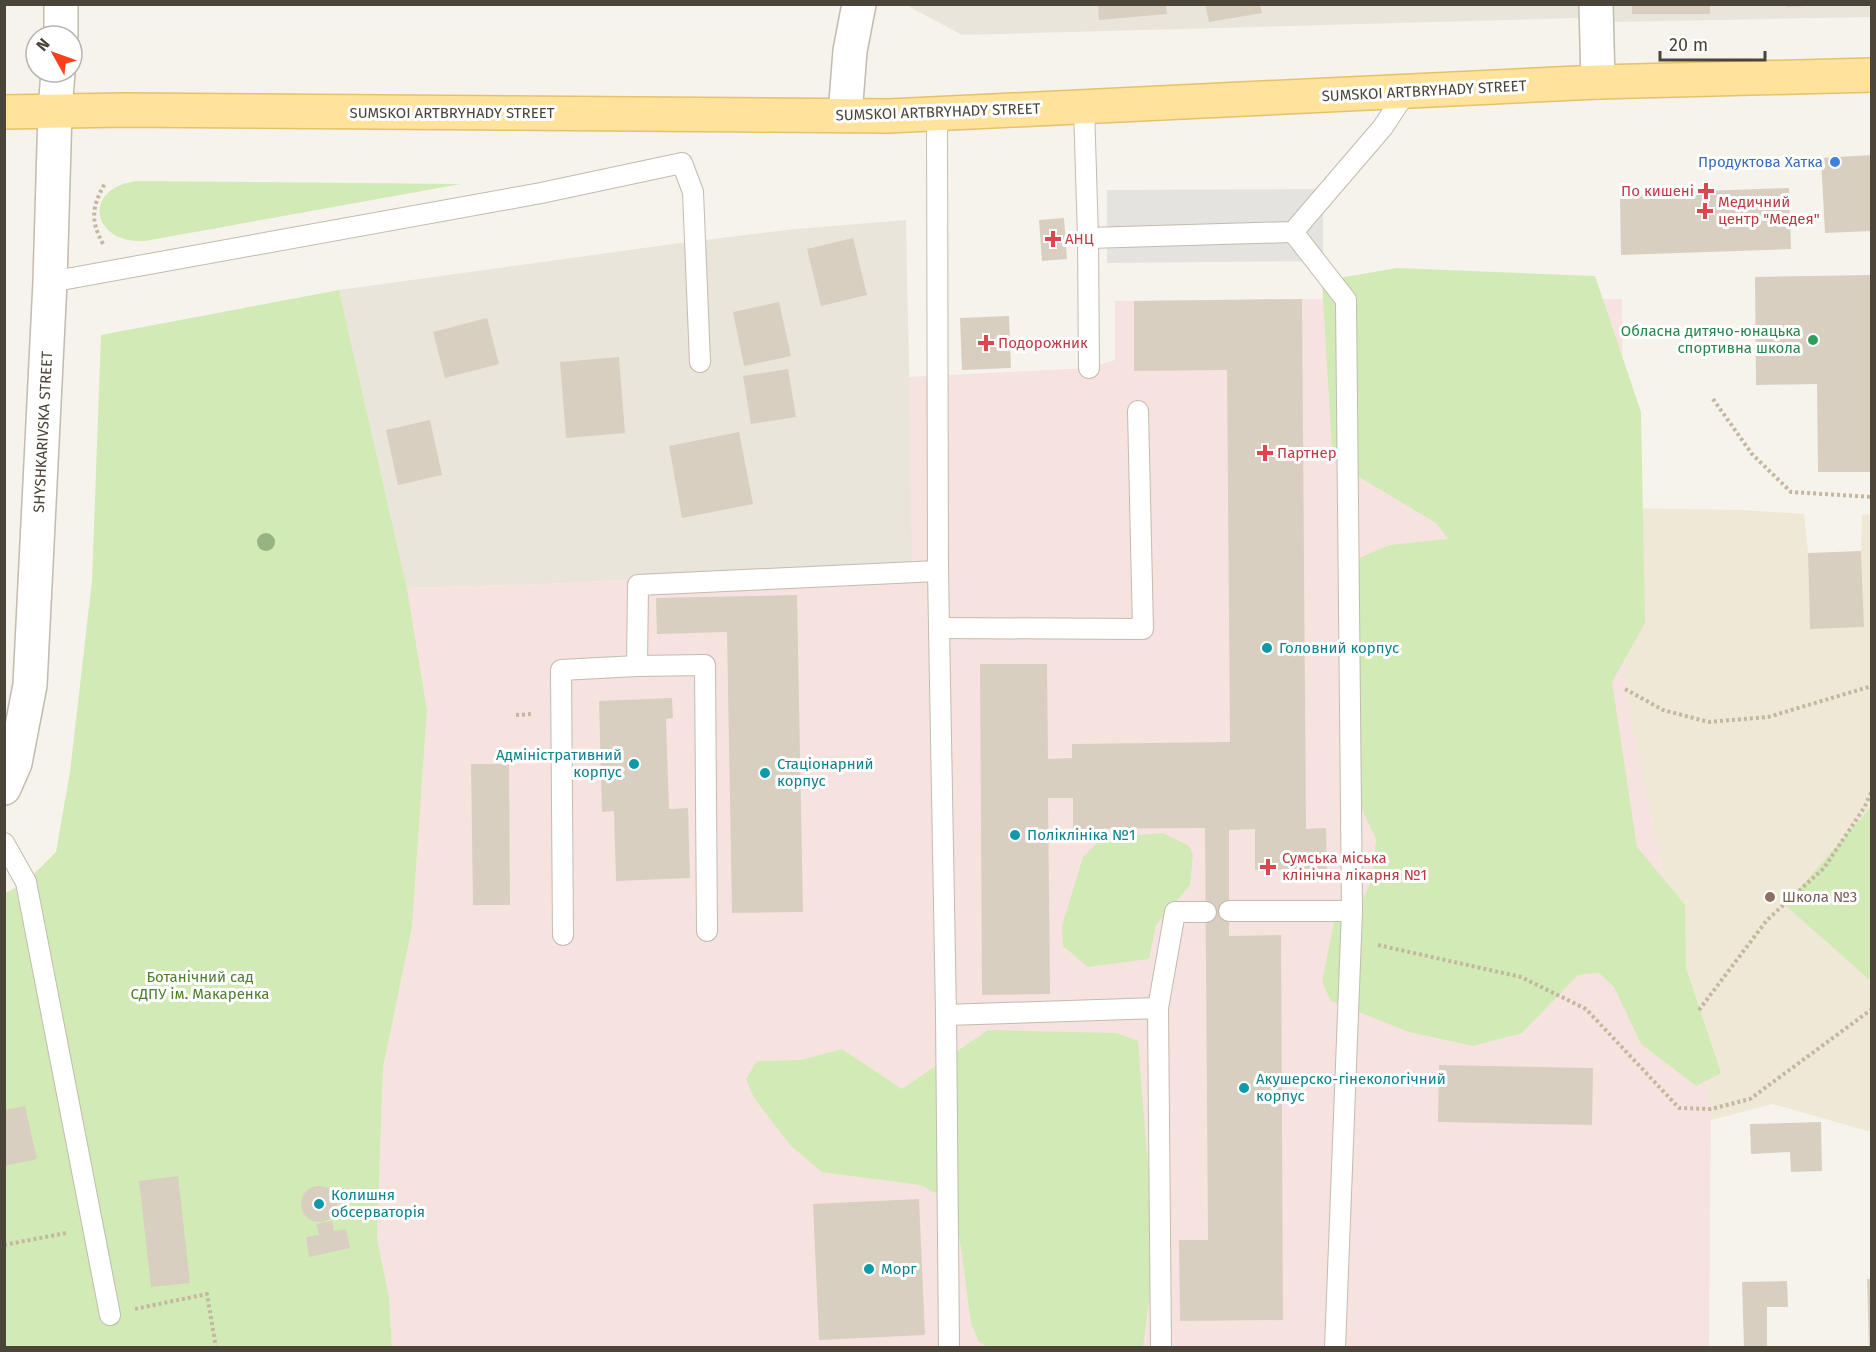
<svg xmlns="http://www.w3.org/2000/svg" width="1876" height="1352" font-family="'Fira Sans',sans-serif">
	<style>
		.residential { fill: #eae5da }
		.education { fill: #efe8d6 }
		.medical { fill: #f6e3e0 }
		.green { fill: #d2eab5 }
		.parking { fill: #e5e3e0 }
		.building { fill: #d8cfc1 }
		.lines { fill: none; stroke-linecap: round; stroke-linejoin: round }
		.service-casing { stroke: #c2bbae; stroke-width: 22 }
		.minor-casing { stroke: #c2bbae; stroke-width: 36 }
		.primary-casing { stroke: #e6c16a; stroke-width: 36 }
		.path { stroke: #c4b79f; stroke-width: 4; stroke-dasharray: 3 3; stroke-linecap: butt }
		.service { stroke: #fff; stroke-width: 20 }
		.minor { stroke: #fff; stroke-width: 33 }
		.primary { stroke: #ffe39c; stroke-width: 33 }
		.tree { fill: #97b381 }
		.shop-dot { fill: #3f7fe0; stroke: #fff; stroke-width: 2 }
		.health-dot { fill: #e0444e; stroke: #fff; stroke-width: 2 }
		.leisure-dot { fill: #2e9e5b; stroke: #fff; stroke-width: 2 }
		.culture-dot { fill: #0f9aa8; stroke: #fff; stroke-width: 2 }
		.education-dot { fill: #8d6e63; stroke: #fff; stroke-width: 2 }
		.labels { text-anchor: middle; stroke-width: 6; stroke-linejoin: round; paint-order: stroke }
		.street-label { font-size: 15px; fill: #4b4439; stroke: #fff }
		.shop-label { font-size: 15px; fill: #366cbe; stroke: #fff; text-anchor: end }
		.health-label { font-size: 15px; fill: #be3a42; stroke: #fff; text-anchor: start }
		.leisure-label { font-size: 15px; fill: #27864d; stroke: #fff; text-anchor: end }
		.culture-label { font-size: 15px; fill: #0d838f; stroke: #fff; text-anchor: start }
		.education-label { font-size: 15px; fill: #785e54; stroke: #fff; text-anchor: start }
		.park-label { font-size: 15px; fill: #4a7f2a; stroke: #fff }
	</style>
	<rect width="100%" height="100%" fill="#f6f3ec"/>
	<g class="residential">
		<polygon points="1579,4 1579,18 962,35 906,5"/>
		<polygon points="1871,4 1872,17 1613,22 1613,5"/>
		<polygon points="906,220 913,565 544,584 407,588 339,290 680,243 796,229"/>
	</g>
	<polygon class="education" points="1623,508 1743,510 1804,514 1808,553 1810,628 1864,627 1861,551 1862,515 1871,514 1871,1132 1773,1104 1711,1120 1711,1109 1625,689"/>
	<polygon class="medical" points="1302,299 1622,299 1625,689 1711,1109 1709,1347 392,1348 389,1296 377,1239 383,1068 412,927 427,710 407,588 544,584 912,565 909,377 1089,368 1115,360 1115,301"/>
	<g class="green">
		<path d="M137 181 461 184 145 241C91 244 81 188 137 181Z"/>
		<polygon points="1397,268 1595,276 1641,412 1645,623 1612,682 1637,847 1685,905 1686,968 1721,1073 1696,1086 1641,1044 1614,987 1599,973 1578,975 1522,1033 1473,1046 1409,1032 1331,1001 1322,982 1334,922 1346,905 1364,897 1372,879 1376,839 1345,774 1352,561 1389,545 1448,539 1436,523 1344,468 1332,450 1322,281"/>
		<polygon points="339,290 407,588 427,710 412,927 383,1068 377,1239 389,1296 392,1347 5,1347 4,894 26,882 56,852 70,772 92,581 101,335"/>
		<polygon points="1871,807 1871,981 1785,905"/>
		<polygon points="1163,833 1189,846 1193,855 1190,885 1156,925 1149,959 1088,967 1063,946 1062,926 1083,857 1103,837"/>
		<polygon points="988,1030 1117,1033 1138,1041 1155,1254 1143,1347 990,1348 979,1342 971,1324 955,1203 920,1185 822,1172 791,1146 754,1098 746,1079 757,1061 801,1060 842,1049 902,1089"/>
	</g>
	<polygon class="parking" points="1323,189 1323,261 1107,263 1107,190"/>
	<g class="building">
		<polygon points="1098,4 1166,4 1167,14 1099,20"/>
		<polygon points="1205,4 1260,4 1262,13 1209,22"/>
		<rect x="1632" y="4" width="78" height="10"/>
		<polygon points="1787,4 1807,4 1807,6 1787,7"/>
		<polygon points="1872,155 1872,231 1825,233 1821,158"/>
		<polygon points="1789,188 1791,249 1621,255 1620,194"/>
		<polygon points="1064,218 1067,259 1042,261 1039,220"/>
		<polygon points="853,238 867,295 821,306 807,249"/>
		<polygon points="1872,275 1872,472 1818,472 1817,384 1756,385 1755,277"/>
		<polygon points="1302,299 1306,829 1326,828 1327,869 1255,870 1255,829 1229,830 1229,936 1281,935 1283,1320 1180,1321 1179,1240 1208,1240 1205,828 1073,829 1073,798 1048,798 1050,994 982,995 980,664 1047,664 1048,759 1072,758 1072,744 1230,742 1227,370 1134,371 1134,301"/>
		<polygon points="779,302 791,356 744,366 733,312"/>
		<polygon points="1009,316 1011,368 962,370 960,318"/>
		<polygon points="487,318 499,364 445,378 433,332"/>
		<polygon points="619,357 625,433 566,438 560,362"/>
		<polygon points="788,369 796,417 751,424 743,376"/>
		<polygon points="430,420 442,475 398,485 386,430"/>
		<polygon points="739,432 753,504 682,518 669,446"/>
		<polygon points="1861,551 1864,627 1810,629 1808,553"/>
		<polygon points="797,595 803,912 732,913 727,632 657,634 656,598"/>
		<polygon points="672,698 673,718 666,719 669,809 688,808 690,878 616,881 614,811 602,812 599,701"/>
		<polygon points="471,764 509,764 510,905 473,905"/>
		<polygon points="1439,1065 1593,1068 1592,1125 1438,1122"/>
		<polygon points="25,1106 37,1159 4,1166 4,1110"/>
		<polygon points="1821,1122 1822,1171 1791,1172 1790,1152 1751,1154 1750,1124"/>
		<polygon points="178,1176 190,1283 151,1287 139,1181"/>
		<circle cx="319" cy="1204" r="18"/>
		<polygon points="919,1199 925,1335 819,1340 813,1204"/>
		<polygon points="332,1221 334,1231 346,1229 350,1248 309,1257 306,1237 319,1235 316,1224"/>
		<polygon points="1867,1279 1872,1279 1872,1348 1869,1348"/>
		<polygon points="1787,1281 1788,1307 1767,1307 1767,1348 1744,1348 1742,1282"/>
	</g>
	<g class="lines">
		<g class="service-casing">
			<g id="service">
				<polyline points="1084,107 1088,238 1089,368"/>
				<polyline points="1293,232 1346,300 1352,911 1335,1348"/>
				<polyline points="1088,238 1293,232 1383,127 1406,92"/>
				<polyline points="50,282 541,193 682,163 693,192 700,362"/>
				<polyline points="938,571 946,1015 1158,1008 1161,1348"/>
				<polyline points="940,628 1143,629 1138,411"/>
				<polyline points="4,843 26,882 110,1315"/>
				<polyline points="1229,911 1352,911"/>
				<polyline points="707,931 705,665 637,666 638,585 938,571 937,114"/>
				<polyline points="563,935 561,670 637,666"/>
				<polyline points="1158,1008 1175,912 1206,912"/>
				<polyline points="946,1015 949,1348"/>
			</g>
		</g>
		<g class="minor-casing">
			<g id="minor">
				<polyline points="1596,4 1598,82"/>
				<polyline points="61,36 61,4"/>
				<polyline points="845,115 850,51 859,4"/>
				<polyline points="4,788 15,763 30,685 50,282 55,111 58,72"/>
			</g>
		</g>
		<g class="primary-casing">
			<polyline id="primary" points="4,112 124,110 889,116 1598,82 1872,75"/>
		</g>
		<g class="path">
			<path d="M103 244C90 220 92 207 105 183"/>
			<polyline points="1713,399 1752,454 1791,492 1872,497"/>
			<polyline points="1625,689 1663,710 1709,722 1768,717 1872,686"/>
			<polyline points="516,715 533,714"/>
			<polyline points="1378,945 1521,977 1586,1009 1679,1108 1711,1109 1750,1099 1872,1009"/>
			<polyline points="1699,1010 1767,920 1824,868 1864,808 1872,791"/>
			<polyline points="4,1245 66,1233"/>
			<polyline points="135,1309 207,1294 216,1348"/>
		</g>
		<use href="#service" class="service"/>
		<use href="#minor" class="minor"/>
		<use href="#primary" class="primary"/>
	</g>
	<circle class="tree" cx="266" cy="542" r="9"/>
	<circle class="shop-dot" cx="1835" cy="162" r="6"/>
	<g class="health-dot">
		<path d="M1703 182h6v6h6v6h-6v6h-6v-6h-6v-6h6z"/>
		<path d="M1702 202h6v6h6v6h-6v6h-6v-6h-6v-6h6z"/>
		<path d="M1050 230h6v6h6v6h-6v6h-6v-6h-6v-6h6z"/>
		<path d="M983 334h6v6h6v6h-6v6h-6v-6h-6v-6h6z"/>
		<path d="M1262 444h6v6h6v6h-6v6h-6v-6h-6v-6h6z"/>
		<path d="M1265 858h6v6h6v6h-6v6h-6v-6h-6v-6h6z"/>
	</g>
	<circle class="leisure-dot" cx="1813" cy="340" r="6"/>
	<g class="culture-dot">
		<circle cx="1267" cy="648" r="6"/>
		<circle cx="634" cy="764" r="6"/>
		<circle cx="765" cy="773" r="6"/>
		<circle cx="1015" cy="835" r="6"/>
		<circle cx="1244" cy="1088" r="6"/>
		<circle cx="319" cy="1204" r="6"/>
		<circle cx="869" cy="1269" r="6"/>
	</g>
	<circle class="education-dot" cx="1770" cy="897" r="6"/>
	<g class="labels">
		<g class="street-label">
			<text transform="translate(1424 91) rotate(-3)" y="5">SUMSKOI ARTBRYHADY STREET</text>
			<text transform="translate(938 112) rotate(-2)" y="5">SUMSKOI ARTBRYHADY STREET</text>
			<text x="452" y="118">SUMSKOI ARTBRYHADY STREET</text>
			<text transform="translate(43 432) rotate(-87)" y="5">SHYSHKARIVSKA STREET</text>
		</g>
		<g class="shop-label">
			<text x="1823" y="167">Продуктова Хатка</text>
		</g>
		<g class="health-label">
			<text x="1694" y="196" text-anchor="end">По кишені</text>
			<text x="1718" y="207">Медичний<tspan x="1718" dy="17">центр "Медея"</tspan></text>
			<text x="1065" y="244">АНЦ</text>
			<text x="998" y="348">Подорожник</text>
			<text x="1277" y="458">Партнер</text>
			<text x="1282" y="863">Сумська міська<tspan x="1282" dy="17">клінічна лікарня №1</tspan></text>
		</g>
		<g class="leisure-label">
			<text x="1801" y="336">Обласна дитячо-юнацька<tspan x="1801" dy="17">спортивна школа</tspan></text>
		</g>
		<g class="culture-label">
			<text x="1279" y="653">Головний корпус</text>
			<text x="622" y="760" text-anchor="end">Адміністративний<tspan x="622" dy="17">корпус</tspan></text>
			<text x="777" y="769">Стаціонарний<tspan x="777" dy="17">корпус</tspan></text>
			<text x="1027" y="840">Поліклініка №1</text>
			<text x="1256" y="1084">Акушерско-гінекологічний<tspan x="1256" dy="17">корпус</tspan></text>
			<text x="331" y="1200">Колишня<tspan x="331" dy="17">обсерваторія</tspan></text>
			<text x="881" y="1274">Морг</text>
		</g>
		<g class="education-label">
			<text x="1782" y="902">Школа №3</text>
		</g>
		<g class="park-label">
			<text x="200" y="982">Ботанічний сад<tspan x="200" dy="17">СДПУ ім. Макаренка</tspan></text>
		</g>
	</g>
	<rect width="1876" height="1352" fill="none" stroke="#4b4439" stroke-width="12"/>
	<g transform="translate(54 54) rotate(310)"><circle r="28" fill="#ffffff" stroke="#b7b4b0" stroke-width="1.5"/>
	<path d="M0-4.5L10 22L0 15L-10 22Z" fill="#fc3f1d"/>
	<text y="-9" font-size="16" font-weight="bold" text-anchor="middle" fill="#4b4439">N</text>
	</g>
	<path d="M1660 51v9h105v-9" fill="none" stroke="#4b4439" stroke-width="3"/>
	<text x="1669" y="51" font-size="18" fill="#4b4439" stroke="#ffffff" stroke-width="4.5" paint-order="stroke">20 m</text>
</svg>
